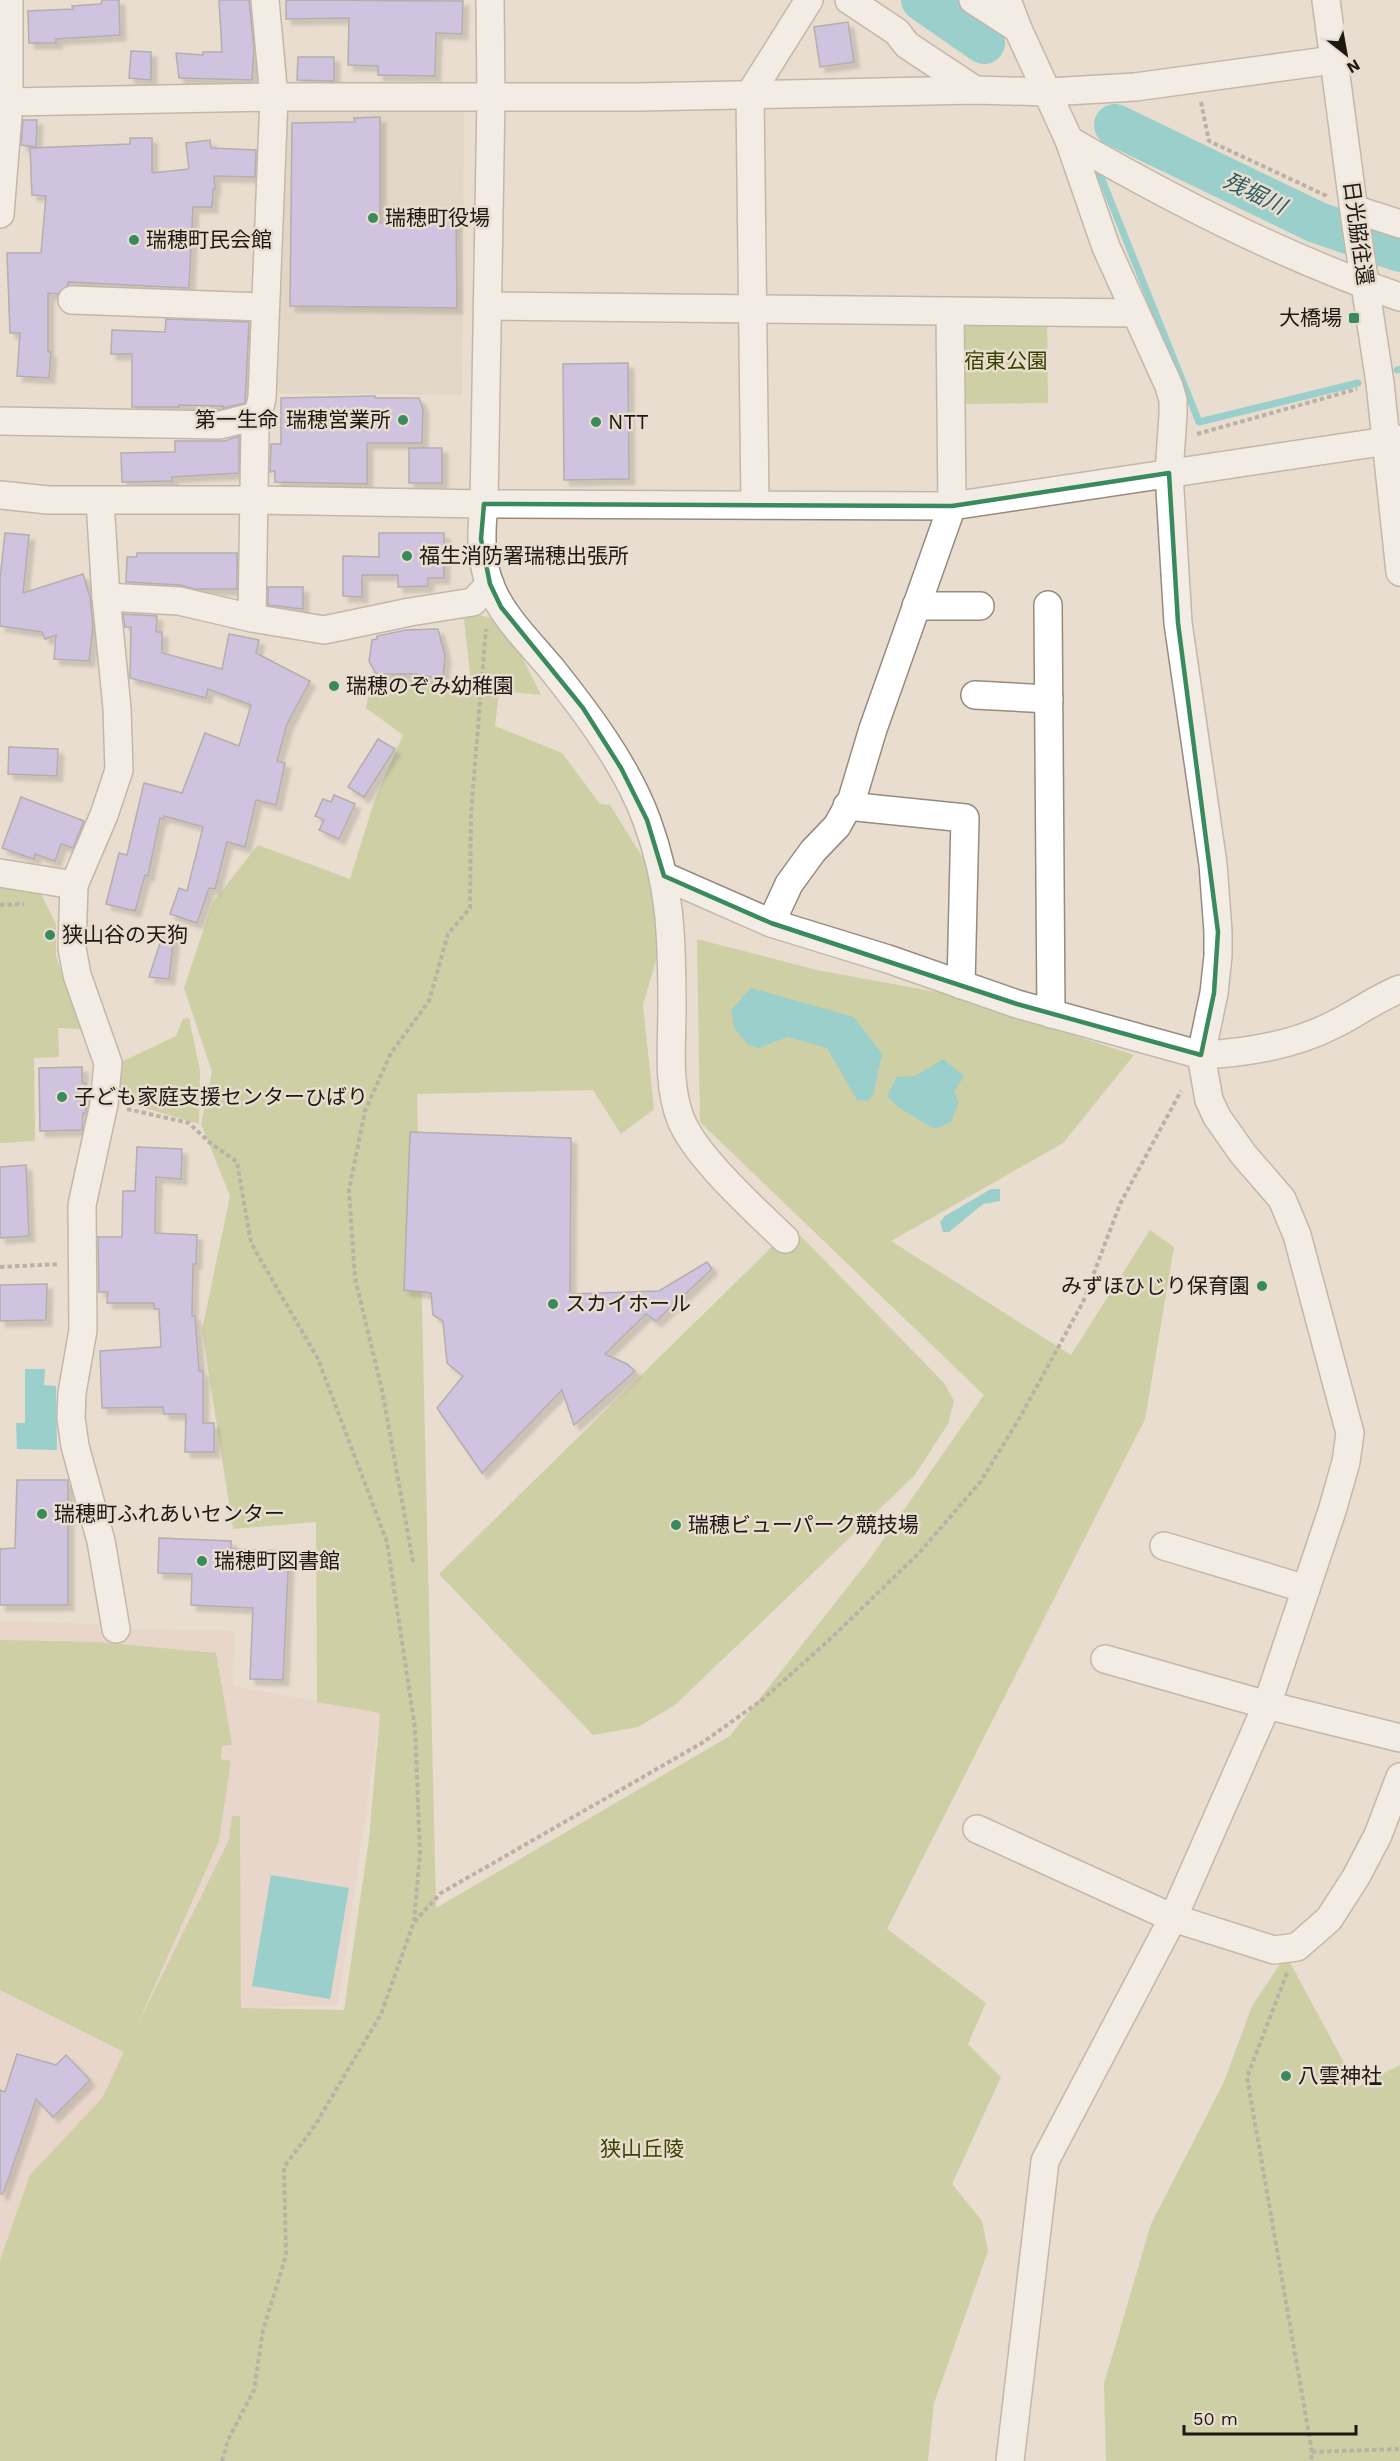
<svg xmlns="http://www.w3.org/2000/svg" width="1400" height="2461" font-family="'Work Sans','Noto Sans JP',sans-serif">
	<style>
		.commercial { fill: #dccfbd }
		.education { fill: #e8cec8 }
		.green { fill: #b0be72 }
		.water { fill: #3cbfc7 }
		.lines { fill: none; stroke-linecap: round; stroke-linejoin: round }
		.stream { stroke: #3cbfc7; stroke-width: 7 }
		.river { stroke: #3cbfc7; stroke-width: 42 }
		.building { fill: #b3a5f3; stroke: #777584; stroke-width: 1.5; filter: url(#shadow) }
		.minor-casing { stroke: #968b7e; stroke-width: 30 }
		.path { stroke: #867e74; stroke-width: 4; stroke-dasharray: 4.5 3; stroke-linecap: butt }
		.minor { stroke: #fff; stroke-width: 27 }
		.marked { fill: none; stroke: #398b5d; stroke-width: 4.5; stroke-linejoin: round }
		.poi-dot { fill: #398b5d; stroke: #e8ddce; stroke-width: 2 }
		.labels { text-anchor: middle; stroke-width: 5; stroke-linejoin: round; paint-order: stroke }
		.poi-label { font-size: 21px; fill: #1c1813; stroke: #e8ddce; text-anchor: start }
		.street-label { font-size: 21px; fill: #1c1813; stroke: #e8ddce }
		.park-label { font-size: 21px; fill: #3a4300; stroke: #e8ddce }
		.water-label { font-size: 22px; font-style: italic; fill: #295e62; stroke: #e8ddce }
	</style>
	<defs>
		<filter id="shadow"><feDropShadow dx="5.5" dy="5.5" stdDeviation="1.5" flood-color="#0004"/></filter>
	</defs>
	<rect width="100%" height="100%" fill="#e8ddce"/>
	<polygon class="commercial" points="295,107 464,108 462,395 278,393 286,118"/>
	<polygon class="education" points="0,1621 96,1624 104,1629 235,1631 233,1686 380,1713 338,2005 241,2008 240,1816 232,1817 229,1840 102,2098 30,2176 0,2260"/>
	<g class="green">
		<polygon points="1047,318 1048,403 964,404 963,319"/>
		<polygon points="463,611 504,621 541,695 499,691 495,726 562,753 600,804 610,805 672,905 643,1005 654,1109 621,1134 593,1090 417,1094 436,1908 730,1736 869,1560 984,1395 700,1122 697,939 817,970 947,994 1134,1055 1063,1143 891,1241 1071,1355 1150,1230 1174,1247 1145,1419 887,1929 986,2003 968,2044 1001,2077 952,2184 982,2221 988,2251 934,2403 928,2461 0,2461 0,2260 30,2175 102,2098 124,2052 0,1990 0,1640 96,1642 216,1653 232,1745 222,1746 221,1759 231,1761 219,1841 135,2030 229,1840 232,1816 240,1816 241,2008 344,2010 369,1839 380,1713 317,1702 316,1522 233,1529 202,1330 230,1196 201,1124 212,1072 184,988 213,902 258,845 350,879 375,799 403,735 366,708 371,679 471,682"/>
		<polygon points="0,886 40,892 56,924 56,956 81,1029 58,1028 59,1057 34,1058 35,1141 0,1143"/>
		<polygon points="189,1018 200,1071 199,1124 115,1099 119,1063 176,1036 183,1019"/>
		<polygon points="792,1227 944,1383 954,1401 948,1424 914,1476 675,1705 638,1727 593,1735 439,1574"/>
		<polygon points="1286,1955 1357,2087 1400,2065 1400,2461 1106,2461 1104,2384 1151,2224 1224,2082 1252,2006"/>
	</g>
	<g class="water">
		<polygon points="751,988 854,1017 882,1054 874,1092 869,1101 857,1100 827,1048 788,1037 759,1048 748,1045 734,1028 731,1010"/>
		<polygon points="943,1059 964,1076 954,1092 959,1102 951,1122 934,1129 898,1107 887,1096 897,1077 915,1076"/>
		<polygon points="991,1189 1000,1189 1000,1201 983,1204 949,1232 943,1232 940,1222 945,1216"/>
		<polygon points="25,1369 45,1369 44,1385 56,1386 57,1450 17,1449 16,1423 25,1423"/>
		<polygon points="271,1875 349,1888 330,1999 252,1986"/>
	</g>
	<g class="lines">
		<g class="stream">
			<polyline points="1100,148 1115,125"/>
			<polyline points="1097,167 1199,422 1358,383"/>
			<polyline points="1397,370 1400,369"/>
		</g>
		<g class="river">
			<polyline points="922,0 984,43"/>
			<polyline points="1115,125 1316,222 1400,251"/>
		</g>
	</g>
	<g class="building">
		<polygon points="102,0 119,0 120,35 56,39 56,43 29,43 28,11 73,9 72,6 101,4"/>
		<polygon points="219,0 249,0 254,48 252,80 179,78 176,53 203,55 203,52 222,52"/>
		<polygon points="286,0 463,1 462,34 436,33 435,76 378,75 378,66 348,65 349,18 286,19"/>
		<polygon points="848,22 854,62 820,67 814,27"/>
		<polygon points="131,51 151,52 151,80 129,78"/>
		<polygon points="298,57 334,57 334,81 297,80"/>
		<polygon points="380,117 380,223 456,219 457,308 290,306 292,123 355,122 354,118"/>
		<polygon points="23,120 37,120 36,147 21,145"/>
		<polygon points="130,138 152,138 152,173 189,169 186,143 210,140 211,148 256,150 255,177 214,176 215,189 213,189 212,207 193,207 189,288 68,282 68,285 58,294 48,293 48,352 51,352 49,378 17,376 20,333 10,333 7,253 41,253 46,196 32,195 30,148 130,144"/>
		<polygon points="166,319 249,322 245,403 223,408 223,406 179,405 179,407 132,407 132,354 111,354 112,330 165,332"/>
		<polygon points="628,363 629,479 564,480 563,364"/>
		<polygon points="375,396 375,398 419,398 423,409 422,443 367,443 367,484 275,482 275,471 270,472 271,444 281,444 281,398"/>
		<polygon points="239,436 239,473 172,477 172,481 122,482 121,453 175,452 175,441 225,441"/>
		<rect x="409" y="448" width="33" height="35"/>
		<polygon points="5,533 29,535 23,593 83,574 90,597 93,626 89,661 54,659 56,635 45,639 42,632 0,626 0,579"/>
		<polygon points="379,533 444,533 444,578 428,578 428,586 398,587 398,575 362,575 362,597 343,596 343,556 379,557"/>
		<polygon points="137,553 237,553 237,589 195,589 180,585 126,582 127,557 137,557"/>
		<polygon points="268,587 303,587 303,609 268,605"/>
		<polygon points="123,614 157,616 156,632 162,632 162,653 222,669 229,634 259,640 256,653 310,681 287,724 277,761 285,763 276,805 256,800 245,847 227,842 215,889 209,888 197,923 170,914 179,888 187,891 203,827 164,816 163,819 160,818 148,876 145,875 135,911 106,904 119,853 127,855 144,783 182,793 205,733 239,746 251,705 208,689 206,698 130,678 131,627 125,627"/>
		<polygon points="438,629 445,655 443,679 417,674 376,674 369,661 372,640 377,639 377,636 406,630"/>
		<polygon points="378,739 395,749 364,797 348,787"/>
		<polygon points="9,747 58,749 57,776 8,774"/>
		<polygon points="334,795 355,804 339,839 319,830 324,820 315,816 323,799 331,802"/>
		<polygon points="21,797 84,821 73,848 61,844 55,861 35,854 34,859 2,848"/>
		<polygon points="166,925 175,927 169,979 149,977"/>
		<polygon points="82,1067 82,1083 86,1083 86,1112 83,1113 82,1130 40,1131 39,1068"/>
		<polygon points="410,1132 571,1138 570,1294 659,1291 707,1262 712,1269 656,1321 646,1314 605,1354 627,1364 635,1371 574,1425 562,1390 482,1473 437,1408 463,1376 447,1363 443,1321 433,1315 431,1293 404,1290"/>
		<polygon points="137,1147 182,1149 181,1179 156,1177 155,1233 197,1235 196,1264 193,1264 192,1316 195,1316 199,1371 203,1371 203,1423 214,1423 214,1452 185,1452 186,1414 164,1414 163,1407 102,1408 100,1351 161,1347 159,1309 154,1309 154,1303 107,1303 108,1292 99,1292 98,1237 122,1237 123,1191 135,1191"/>
		<polygon points="26,1165 29,1236 0,1238 0,1167"/>
		<polygon points="47,1284 46,1320 0,1321 0,1285"/>
		<polygon points="17,1480 68,1480 68,1605 0,1605 0,1549 15,1548"/>
		<polygon points="159,1538 231,1541 231,1549 289,1551 283,1680 250,1679 253,1608 191,1605 192,1574 158,1573"/>
		<polygon points="17,2054 56,2065 66,2055 90,2080 53,2117 36,2099 3,2194 0,2194 0,2090 5,2092"/>
	</g>
	<g class="lines">
		<g class="minor-casing">
			<g id="minor">
				<path d="M490 0 491 97 484 504C481 531 480 558 490 585 502 616 530 643 551 668 587 713 627 766 647 821 671 886 672 940 672 1008 672 1045 667 1085 681 1120 696 1157 755 1210 785 1239"/>
				<polyline points="849,0 897,32 907,45 975,90"/>
				<polyline points="973,0 1018,29"/>
				<polyline points="1007,0 1018,29 1069,140 1106,247 1169,386 1173,400 1173,415 1169,473 1178,623 1213,864 1218,932 1218,956 1214,993 1201,1055 1209,1100 1217,1117 1243,1154 1282,1199 1297,1235 1350,1433 1346,1462 1332,1511 1267,1705 1173,1918 1045,2161 1010,2461"/>
				<polyline points="1326,0 1355,219 1380,383 1400,572"/>
				<polyline points="9,102 274,97 638,97 975,90 1049,92 1135,87 1333,60"/>
				<path d="M1069 140C1174 201 1285 258 1400 297"/>
				<polyline points="1354,209 1400,224"/>
				<polyline points="0,214 9,102 9,0"/>
				<polyline points="72,300 264,307"/>
				<polyline points="488,306 1134,313"/>
				<polyline points="0,421 220,425 256,416"/>
				<polyline points="0,495 48,500 254,500 484,504 952,506 1400,439"/>
				<polyline points="100,501 106,597 117,708 119,770 104,815 74,885 72,948 77,975 108,1063 104,1104 82,1205 83,1330 72,1393 71,1418 75,1446 101,1541 116,1629"/>
				<polyline points="755,505 750,94 809,0"/>
				<polyline points="106,597 179,601 252,618 324,630 410,612 473,602 490,584"/>
				<polyline points="1048,605 1051,1014"/>
				<polyline points="916,606 980,606"/>
				<polyline points="252,618 255,428 262,398 274,97 265,0"/>
				<polyline points="975,695 1049,699"/>
				<polyline points="847,806 965,818 961,985"/>
				<polyline points="0,873 74,885"/>
				<path d="M664 876 771 923 888 959 1017 1004 1201 1055C1245 1053 1295 1045 1335 1024 1357 1013 1377 998 1400 989"/>
				<polyline points="771,923 789,884 813,851 837,826 852,799 873,729 952,506 950,311"/>
				<polyline points="1164,1546 1306,1589"/>
				<polyline points="1105,1659 1267,1705 1400,1738"/>
				<polyline points="977,1829 1173,1918 1274,1950 1297,1947 1329,1919 1356,1877 1378,1835 1400,1777"/>
			</g>
		</g>
		<g class="path">
			<polyline points="1201,102 1209,141 1329,197"/>
			<polyline points="1197,434 1357,389"/>
			<polyline points="0,905 24,904"/>
			<polyline points="127,1109 189,1123 209,1142 237,1162 251,1243 318,1359 387,1542 415,1728 420,1853 414,1921"/>
			<polyline points="0,1267 60,1264"/>
			<polyline points="413,1562 382,1390 355,1278 349,1190 365,1111 391,1053 429,1001 448,934 470,908 471,813 486,629"/>
			<polyline points="1287,1973 1247,2077 1312,2452 1311,2461"/>
			<polyline points="1312,2452 1400,2449"/>
			<polyline points="222,2461 228,2440 254,2390 263,2330 286,2256 284,2167 314,2127 381,2014 414,1922 441,1893 702,1743 762,1700 826,1643 920,1552 981,1481 1019,1419 1083,1302 1120,1204 1181,1091"/>
		</g>
		<use href="#minor" class="minor"/>
	</g>
	<path d="M0 0H1400V2461H0ZM1169 473 1178 623 1218 932 1214 993 1201 1055 1017 1004 771 923 664 876 647 820 621 768 583 708 501 607 490 584 481 539 484 504 952 506Z" fill="#e8ddce" fill-opacity=".55" fill-rule="evenodd"/>
	<path class="marked" d="M1169 473 1178 623 1218 932 1214 993 1201 1055 1017 1004 771 923 664 876 647 820 621 768 583 708 501 607 490 584 481 539 484 504 952 506Z"/>
	<g class="poi-dot">
		<circle cx="373" cy="218" r="6"/>
		<circle cx="134" cy="240" r="6"/>
		<rect x="1348" y="312" width="12" height="12" rx="3"/>
		<circle cx="403" cy="420" r="6"/>
		<circle cx="596" cy="422" r="6"/>
		<circle cx="407" cy="556" r="6"/>
		<circle cx="334" cy="686" r="6"/>
		<circle cx="50" cy="935" r="6"/>
		<circle cx="62" cy="1097" r="6"/>
		<circle cx="1262" cy="1286" r="6"/>
		<circle cx="553" cy="1304" r="6"/>
		<circle cx="42" cy="1514" r="6"/>
		<circle cx="676" cy="1525" r="6"/>
		<circle cx="202" cy="1561" r="6"/>
		<circle cx="1286" cy="2076" r="6"/>
	</g>
	<g class="labels">
		<g class="poi-label">
			<text x="385" y="225">瑞穂町役場</text>
			<text x="146" y="247">瑞穂町民会館</text>
			<text x="1342" y="325" text-anchor="end">大橋場</text>
			<text x="391" y="427" text-anchor="end">第一生命 瑞穂営業所</text>
			<text x="608" y="429">NTT</text>
			<text x="419" y="563">福生消防署瑞穂出張所</text>
			<text x="346" y="693">瑞穂のぞみ幼稚園</text>
			<text x="62" y="942">狭山谷の天狗</text>
			<text x="74" y="1104">子ども家庭支援センターひばり</text>
			<text x="1250" y="1293" text-anchor="end">みずほひじり保育園</text>
			<text x="565" y="1311">スカイホール</text>
			<text x="54" y="1521">瑞穂町ふれあいセンター</text>
			<text x="688" y="1532">瑞穂ビューパーク競技場</text>
			<text x="214" y="1568">瑞穂町図書館</text>
			<text x="1298" y="2083">八雲神社</text>
		</g>
		<g class="street-label">
			<text transform="translate(1358 233) rotate(82)" y="7">日光脇往還</text>
		</g>
		<g class="park-label">
			<text x="1006" y="368">宿東公園</text>
			<text x="642" y="2156">狭山丘陵</text>
		</g>
		<g class="water-label">
			<text transform="translate(1255 193) rotate(26)" y="8">残堀川</text>
		</g>
	</g>
	<g transform="translate(1346 54) rotate(149)" stroke="#e8ddce" stroke-width="4.5" paint-order="stroke">
	<path d="M0-4.5L10 22L0 15L-10 22Z" fill="#1c1813"/>
	<text y="-9" font-size="16" font-weight="bold" text-anchor="middle" fill="#1c1813">N</text>
	</g>
	<path d="M1184 2425v9h172v-9" fill="none" stroke="#1c1813" stroke-width="3"/>
	<text x="1193" y="2425" font-size="18" fill="#1c1813" stroke="#e8ddce" stroke-width="4.5" paint-order="stroke">50 m</text>
</svg>
